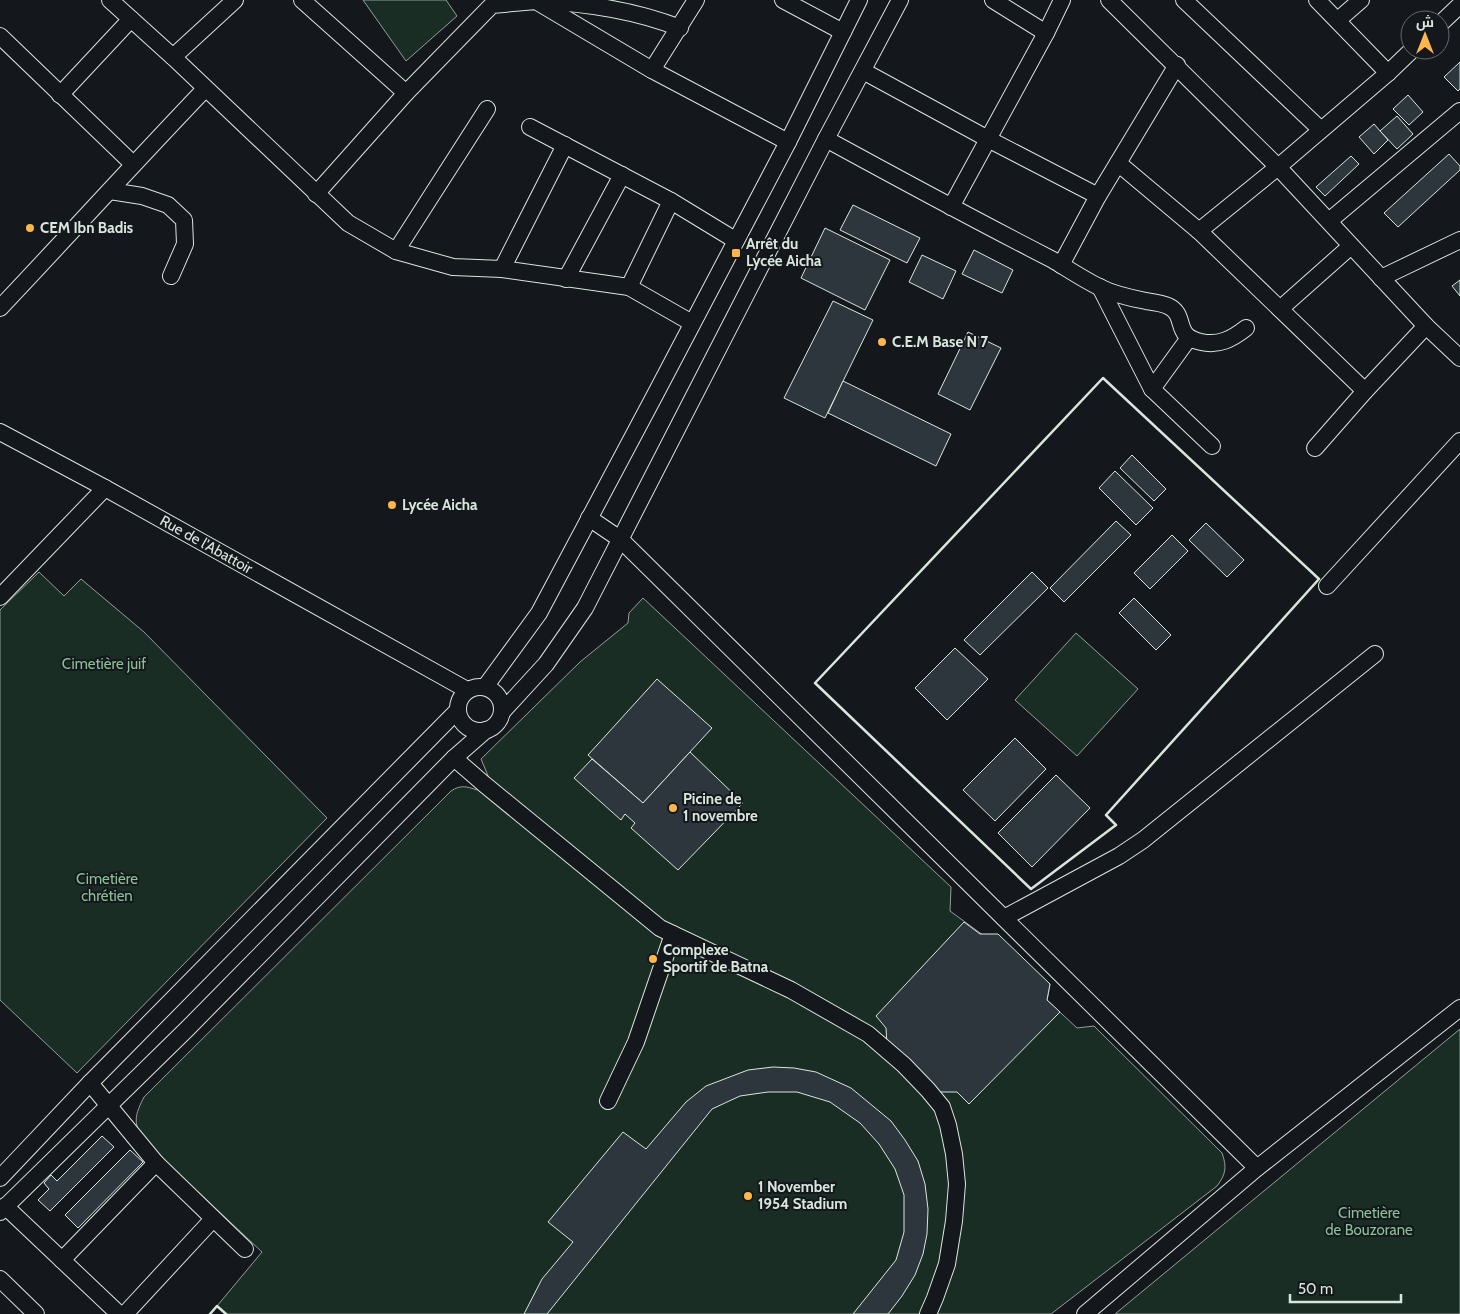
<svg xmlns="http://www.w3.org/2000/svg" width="1460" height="1314" font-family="Cabin,Cairo,sans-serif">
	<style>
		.green { fill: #1a2d24; stroke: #939e99 }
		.building { fill: #2c363c; stroke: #d8e6dc }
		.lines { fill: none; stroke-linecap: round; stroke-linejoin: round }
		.minor-casing { stroke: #d8e6dc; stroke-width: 18 }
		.minor { stroke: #14181c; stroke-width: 16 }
		.wall { stroke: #d8e6dc; stroke-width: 2.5 }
		.poi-dot { fill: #ffb74d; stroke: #14181c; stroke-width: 2 }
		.labels { text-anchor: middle; stroke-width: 4; stroke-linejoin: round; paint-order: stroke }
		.poi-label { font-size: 15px; font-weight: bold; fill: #d8e6dc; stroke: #14181c; text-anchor: start }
		.street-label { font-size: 15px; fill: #d8e6dc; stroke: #14181c }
		.park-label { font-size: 15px; fill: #8ac095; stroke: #14181c }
	</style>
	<rect width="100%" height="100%" fill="#14181c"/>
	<g class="green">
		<polygon points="363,0 446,0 457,16 406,61"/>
		<polygon points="39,572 64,596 81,579 144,632 327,818 77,1073 0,1000 0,610"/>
		<path d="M643 598 951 887 950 911 1050 984 1047 1000 1077 1028 1094 1026 1222 1153C1227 1167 1226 1174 1217 1186L1051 1314H226L217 1306 262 1252 149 1146C134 1126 132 1120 144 1097L451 791C460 785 466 786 477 790L489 778 481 759 580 662 628 623 629 613Z"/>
		<polygon points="1076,633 1138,689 1077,756 1015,700"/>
		<polygon points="1460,1029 1460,1314 1115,1314"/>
	</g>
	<g class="building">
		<polygon points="1460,62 1460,89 1458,91 1444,77"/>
		<polygon points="1408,95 1423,112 1409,125 1393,109"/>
		<polygon points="1397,116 1413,134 1397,149 1380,131"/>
		<polygon points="1374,124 1388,140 1374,154 1359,137"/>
		<polygon points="1449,154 1460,166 1460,170 1398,227 1384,213"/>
		<polygon points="1351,156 1359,164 1325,196 1316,187"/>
		<polygon points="853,205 920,238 907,263 840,230"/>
		<polygon points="825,228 890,260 865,310 801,278"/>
		<polygon points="974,250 1013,270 1002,293 962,274"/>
		<polygon points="922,255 956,271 943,299 909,282"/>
		<polygon points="1460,280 1460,296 1452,286"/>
		<polygon points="833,301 873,320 825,418 784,398"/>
		<polygon points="968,332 1001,348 970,410 938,394"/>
		<polygon points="843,381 951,434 936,466 828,413"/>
		<polygon points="1132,455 1166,489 1154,501 1120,468"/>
		<polygon points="1115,471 1153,508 1136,525 1099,488"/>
		<polygon points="1116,521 1131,535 1064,602 1050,588"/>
		<polygon points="1206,523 1244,560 1227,577 1189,540"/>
		<polygon points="1172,535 1188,551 1150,589 1134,573"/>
		<polygon points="1032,572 1048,588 980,655 964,640"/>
		<polygon points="1134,598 1171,635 1156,650 1119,613"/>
		<polygon points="955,648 988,679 947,720 915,688"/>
		<polygon points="657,679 712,728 643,803 588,755"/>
		<polygon points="1015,738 1046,769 995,821 963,790"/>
		<polygon points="690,752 743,803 678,870 631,828 635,823 625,814 621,820 574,778 592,759 643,803"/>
		<polygon points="1056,775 1090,808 1032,867 998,833"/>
		<polygon points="964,922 980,934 998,934 1050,984 1047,1000 1060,1012 969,1104 957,1092 940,1092 887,1045 886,1028 876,1016"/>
		<polygon points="773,1067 794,1068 816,1072 851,1088 891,1121 905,1140 918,1161 925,1184 928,1209 927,1234 923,1254 915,1275 902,1296 888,1314 853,1314 896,1260 904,1232 904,1195 895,1169 879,1144 860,1123 830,1102 797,1092 768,1092 740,1096 712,1109 547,1314 524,1314 542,1279 573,1242 548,1222 623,1132 646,1149 686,1102 706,1086 748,1070"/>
		<polygon points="102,1136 114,1147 50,1211 38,1200 49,1189 44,1183 51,1175 57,1181"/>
		<polygon points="130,1150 143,1162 78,1228 65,1215"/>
	</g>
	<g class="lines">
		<g class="minor-casing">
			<g id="minor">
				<polyline points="110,0 173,57 348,223 396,251 453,267 502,269 629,287 692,323"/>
				<polyline points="302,0 406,93"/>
				<polyline points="783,0 843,32"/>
				<polyline points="993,0 1046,33"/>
				<polyline points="1109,0 1278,167 1426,326 1460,358"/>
				<polyline points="1184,0 1320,129"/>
				<polyline points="1317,0 1388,73"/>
				<path d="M538 1C587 3 634 10 680 28"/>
				<polyline points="1338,20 1361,0"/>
				<polyline points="1440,24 1460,5"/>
				<polyline points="0,36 133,164"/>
				<polyline points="173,57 235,0"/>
				<polyline points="652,70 696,0"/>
				<polyline points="863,71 988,139 1098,196"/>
				<polyline points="60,95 131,19"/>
				<polyline points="530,127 671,201 735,240"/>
				<path d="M826 139C901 180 977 221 1053 260 1068 269 1083 279 1099 287 1113 294 1130 298 1146 301 1153 302 1162 303 1168 306 1188 315 1172 336 1201 342 1219 346 1232 339 1246 328"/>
				<polyline points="1118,163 1199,231 1365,391"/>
				<polyline points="110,191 142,196 168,205 184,220 185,244 171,276"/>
				<polyline points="316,194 406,93 492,5 536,1 652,70 788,142"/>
				<polyline points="951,207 1046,33 1062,0"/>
				<polyline points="1329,221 1460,111"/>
				<polyline points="1199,231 1278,167 1388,73 1412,50"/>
				<polyline points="396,251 487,109"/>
				<polyline points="1061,265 1098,196 1177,65"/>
				<polyline points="502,269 565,145"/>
				<polyline points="1381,278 1460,240"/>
				<polyline points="566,279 622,175"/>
				<polyline points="629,287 671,201"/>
				<polyline points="1100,287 1152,389 1212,446"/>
				<path d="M0 308C69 235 136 161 205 89"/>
				<polyline points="1280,309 1351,246"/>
				<polyline points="1152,389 1189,338"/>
				<path id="s1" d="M0 432 105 488 467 690"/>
				<polyline points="1315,448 1365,391 1426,326"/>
				<polyline points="589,518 620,539 1257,1168"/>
				<polyline points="1327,586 1460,441"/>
				<polyline points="0,597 105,488"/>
				<circle cx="480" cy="709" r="22"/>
				<polyline points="485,687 539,613 656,393 788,142 859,0"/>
				<polyline points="502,712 546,664 585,608 826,139 900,0"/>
				<polyline points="454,758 484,784 660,928 791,990 868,1034 904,1065 928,1090 942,1107 948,1125 954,1154 957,1184 954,1221 947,1264 935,1298 928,1314"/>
				<polyline points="1004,918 1119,856 1143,840 1375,654"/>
				<polyline points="90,1083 156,1163 245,1249"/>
				<polyline points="608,1101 636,1042 673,934"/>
				<polyline points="0,1178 90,1083 457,711"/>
				<polyline points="5,1206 119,1314"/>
				<polyline points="0,1212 187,1029 454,758 486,730"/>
				<polyline points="62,1260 156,1163"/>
				<polyline points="0,1279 36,1314"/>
				<polyline points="125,1314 213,1219"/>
				<polyline points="1085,1314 1257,1168 1460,1008"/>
			</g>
		</g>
		<use href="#minor" class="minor"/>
		<g class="wall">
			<polygon points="1103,378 1319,579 1106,815 1116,825 1031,889 815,683"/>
			<polyline points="210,1314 217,1306 226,1314"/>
		</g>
	</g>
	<g class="poi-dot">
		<circle cx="30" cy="228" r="5"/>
		<rect x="731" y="248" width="10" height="10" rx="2.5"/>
		<circle cx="882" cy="342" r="5"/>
		<circle cx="392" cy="505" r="5"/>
		<circle cx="673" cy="808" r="5"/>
		<circle cx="653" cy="959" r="5"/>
		<circle cx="748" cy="1196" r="5"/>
	</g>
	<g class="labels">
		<g class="poi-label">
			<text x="40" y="233">CEM Ibn Badis</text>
			<text x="746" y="249">Arrêt du<tspan x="746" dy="17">Lycée Aicha</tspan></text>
			<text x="892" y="347">C.E.M Base N 7</text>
			<text x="402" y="510">Lycée Aicha</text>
			<text x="683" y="804">Picine de<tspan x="683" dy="17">1 novembre</tspan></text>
			<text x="663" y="955">Complexe<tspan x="663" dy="17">Sportif de Batna</tspan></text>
			<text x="758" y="1192">1 November<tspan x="758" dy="17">1954 Stadium</tspan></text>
		</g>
		<g class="street-label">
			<text dy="5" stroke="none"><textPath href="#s1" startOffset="235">Rue de l'Abattoir</textPath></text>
		</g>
		<g class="park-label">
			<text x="104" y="669">Cimetière juif</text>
			<text x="107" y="884">Cimetière<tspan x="107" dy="17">chrétien</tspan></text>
			<text x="1369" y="1218">Cimetière<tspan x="1369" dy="17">de Bouzorane</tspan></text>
		</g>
	</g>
	<g transform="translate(1425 35)"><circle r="24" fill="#14181c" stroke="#626a69"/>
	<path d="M0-4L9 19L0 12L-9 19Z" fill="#ffb74d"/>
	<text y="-8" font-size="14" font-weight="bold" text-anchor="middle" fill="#d8e6dc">ش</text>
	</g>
	<path d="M1290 1294v8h111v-8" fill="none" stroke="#d8e6dc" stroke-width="2.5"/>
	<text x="1298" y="1294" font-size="15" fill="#d8e6dc" stroke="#14181c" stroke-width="4" paint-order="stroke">50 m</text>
</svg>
